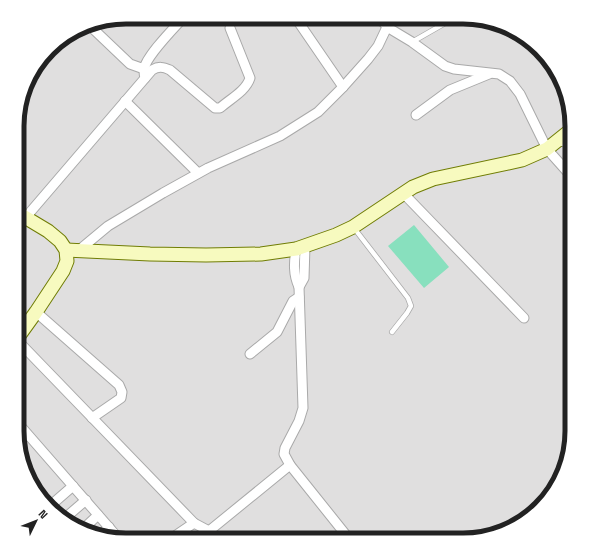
<svg xmlns="http://www.w3.org/2000/svg" width="589" height="557" font-family="'Space Grotesk',sans-serif">
	<style>
		.residential { fill: #e0dfdf }
		.pitch { fill: #88e0be }
		.lines { fill: none; stroke-linecap: round; stroke-linejoin: round }
		.lane-casing { stroke: #a9a9a9; stroke-width: 6 }
		.street-casing { stroke: #a9a9a9; stroke-width: 11 }
		.secondary-casing { stroke: #707d05; stroke-width: 15 }
		.lane { stroke: #fff; stroke-width: 4.5 }
		.street { stroke: #fff; stroke-width: 9 }
		.secondary { stroke: #f7fabf; stroke-width: 13 }
		.rim { fill: none; stroke: #222; stroke-width: 5 }
	</style>
	<rect width="100%" height="100%" fill="#f2efe9"/>
	<polygon class="residential" points="126,17 477,18 517,31 549,59 572,119 572,438 561,480 530,517 470,540 119,540 77,529 40,498 17,438 19,105 32,71 54,44 91,23"/>
	<polygon class="pitch" points="414,225 449,267 424,288 388,246"/>
	<g class="lines">
		<g class="lane-casing">
			<g id="lane">
				<polyline points="412,42 454,18"/>
				<polyline points="354,228 408,298 411,306 407,313 392,332"/>
			</g>
		</g>
		<g class="street-casing">
			<g id="street">
				<polyline points="295,17 343,87"/>
				<polyline points="88,24 130,64 144,69"/>
				<polyline points="387,27 412,42 445,66 454,69 499,74 510,81 520,94 547,149 572,177"/>
				<path d="M145 78C144 75 144 71 144 69 146 56 175 27 184 17"/>
				<polyline points="125,101 198,173"/>
				<polyline points="416,115 450,90 489,74"/>
				<polyline points="557,141 572,142"/>
				<polyline points="403,193 524,318"/>
				<path d="M26 217 152 70C159 66 163 67 170 70L215 108H220C230 99 246 91 250 78L230 28"/>
				<path d="M296 249C294 262 293 274 299 287L303 408 299 421 285 448 284 454 290 465 350 540"/>
				<polyline points="78,251 108,226 163,193 208,168 280,136 318,112 343,87 368,59 378,46 387,27 380,18"/>
				<polyline points="299,287 304,278 305,246"/>
				<polyline points="36,312 119,385 122,392 121,398 92,418"/>
				<polyline points="18,341 194,523 209,531 220,540"/>
				<polyline points="250,354 277,332 293,301 299,297"/>
				<polyline points="17,422 120,540"/>
				<polyline points="39,495 48,505"/>
				<polyline points="50,506 73,486"/>
				<polyline points="65,518 86,500"/>
				<polyline points="82,530 98,515"/>
				<polyline points="209,531 290,465"/>
				<polyline points="101,535 109,527"/>
				<polyline points="169,540 194,523"/>
			</g>
		</g>
		<g class="secondary-casing">
			<g id="secondary">
				<polyline points="66,250 150,254 206,255 261,254 296,249 336,235 353,227 413,187 433,179 522,160 547,149 572,129"/>
				<polyline points="18,337 36,312 63,271 67,261 66,250 60,241 48,231 18,213"/>
			</g>
		</g>
		<use href="#lane" class="lane"/>
		<use href="#street" class="street"/>
		<use href="#secondary" class="secondary"/>
	</g>
	<path d="M0 0H589V557H0ZM126 24H463A102 102 0 0 1 565 126V431A102 102 0 0 1 463 533H126A102 102 0 0 1 24 431V126A102 102 0 0 1 126 24Z" fill="#fff" fill-rule="evenodd"/>
	<path class="rim" d="M126 24H463A102 102 0 0 1 565 126V431A102 102 0 0 1 463 533H126A102 102 0 0 1 24 431V126A102 102 0 0 1 126 24Z"/>
	<g transform="translate(36 521) rotate(47)" stroke="#ffffff" stroke-width="3" paint-order="stroke">
	<path d="M0-3L7 15L0 10L-7 15Z" fill="#222222"/>
	<text y="-6" font-size="11" font-weight="bold" text-anchor="middle" fill="#222222">N</text>
	</g>
</svg>
